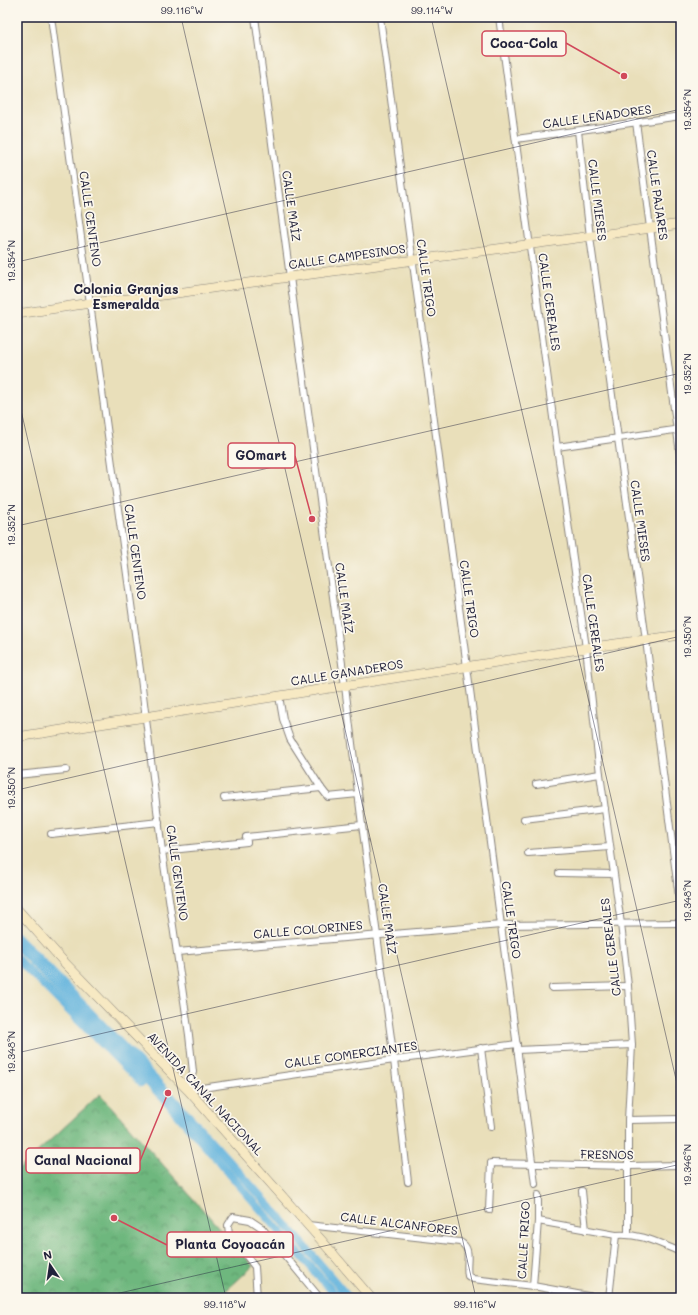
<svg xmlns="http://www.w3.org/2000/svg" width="698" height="1315" font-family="Mali,sans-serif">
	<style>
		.forest { fill: url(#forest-crowns); stroke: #486c5c }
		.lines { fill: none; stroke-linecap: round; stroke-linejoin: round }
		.canal { stroke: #62b3dd; stroke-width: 8 }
		.street-casing { stroke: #86807a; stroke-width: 8 }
		.secondary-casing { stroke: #86807a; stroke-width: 10 }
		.street { stroke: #fff; stroke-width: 6 }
		.secondary { stroke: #f7e9c3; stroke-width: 9 }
		.ticks { fill: none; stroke: #22223b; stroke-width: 1; stroke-opacity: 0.45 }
		.labels { text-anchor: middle; stroke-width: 3.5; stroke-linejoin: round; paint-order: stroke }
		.street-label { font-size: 12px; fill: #22223b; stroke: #fbf7ec }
		.neighbourhood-label { font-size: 13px; font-weight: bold; fill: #22223b; stroke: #fbf7ec }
		.leader { fill: none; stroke: #d1495b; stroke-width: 1.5 }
		.callout-dot { fill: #d1495b; stroke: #fbf7ec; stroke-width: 1.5 }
		.callout { fill: #fbf7ec; stroke: #d1495b; stroke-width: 1.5 }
		.callout-label { font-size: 13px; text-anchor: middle; font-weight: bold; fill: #22223b }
		.neatline { fill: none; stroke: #22223b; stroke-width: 1.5 }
		.ticks-label { font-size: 10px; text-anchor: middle; fill: #22223b }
	</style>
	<defs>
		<pattern id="forest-crowns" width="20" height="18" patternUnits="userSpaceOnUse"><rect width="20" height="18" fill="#6eb77e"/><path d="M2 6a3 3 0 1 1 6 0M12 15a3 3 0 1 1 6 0" fill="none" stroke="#5a9468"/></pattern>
	</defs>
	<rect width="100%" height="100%" fill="#fbf7ec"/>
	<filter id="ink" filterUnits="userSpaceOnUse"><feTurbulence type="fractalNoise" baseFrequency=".025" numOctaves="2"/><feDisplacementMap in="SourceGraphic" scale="8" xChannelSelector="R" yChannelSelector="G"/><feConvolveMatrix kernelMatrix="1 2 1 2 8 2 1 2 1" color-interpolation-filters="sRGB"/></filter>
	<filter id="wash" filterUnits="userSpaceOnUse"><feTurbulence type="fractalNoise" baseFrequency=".012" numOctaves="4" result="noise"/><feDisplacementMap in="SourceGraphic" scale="16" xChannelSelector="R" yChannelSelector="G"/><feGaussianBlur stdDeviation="0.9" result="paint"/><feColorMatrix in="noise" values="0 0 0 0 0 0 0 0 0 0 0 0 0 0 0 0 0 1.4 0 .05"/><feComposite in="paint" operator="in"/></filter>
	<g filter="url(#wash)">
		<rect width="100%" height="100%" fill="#e9dfba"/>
		<polygon class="forest" points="100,1094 253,1266 218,1298 17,1298 17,1171"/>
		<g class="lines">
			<g class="canal">
				<polyline points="17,936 168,1093 292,1231 349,1298"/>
				<polyline points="17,946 165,1100 338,1298"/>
				<polyline points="17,959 141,1083"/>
			</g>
		</g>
	</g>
	<g filter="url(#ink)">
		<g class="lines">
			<g class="street-casing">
				<g id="street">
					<polyline points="51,17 140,670 162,851 189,1035 193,1072 188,1090 394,1060 517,1044"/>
					<polyline points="255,17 345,686 362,825 394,1060 408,1182"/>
					<polyline points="380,17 467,667 535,1184"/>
					<polyline points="499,17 557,447 586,648 600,774 621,924 628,986 632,1045 628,1120 628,1234"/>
					<polyline points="636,122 681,461"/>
					<polyline points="578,131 590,237 646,640 681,913"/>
					<polyline points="516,139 681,116"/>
					<polyline points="557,447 681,429"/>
					<polyline points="279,696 283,719 290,739 321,788 328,797 358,794"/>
					<polyline points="17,775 66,770"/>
					<polyline points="536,784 600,774"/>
					<polyline points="224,798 321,788"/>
					<polyline points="524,819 605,809"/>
					<polyline points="51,834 159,822"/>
					<polyline points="162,851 247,842 246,837 362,825"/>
					<polyline points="528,853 610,847"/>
					<polyline points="559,873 613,874"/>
					<polyline points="177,952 501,925 681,923"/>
					<polyline points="552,988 628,986"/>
					<polyline points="481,1048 491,1127"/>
					<polyline points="517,1050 632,1045"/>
					<polyline points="628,1120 681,1119"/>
					<polyline points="582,1191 586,1230"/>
					<polyline points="489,1210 491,1163 629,1166 681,1165"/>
					<path d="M538 1221 616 1235C641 1233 658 1243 681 1252"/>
					<path d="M308 1225 460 1242C473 1249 465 1263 468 1276L473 1279 533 1286 599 1298"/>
					<polyline points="533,1286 538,1221 538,1195"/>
					<polyline points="257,1298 255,1267 229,1234 228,1225 233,1217 250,1220 262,1228 320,1298"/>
					<polyline points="609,1298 616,1235"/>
				</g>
			</g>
			<g class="secondary-casing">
				<g id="secondary">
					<polyline points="17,314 90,303 156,296 289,277 681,224"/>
					<polyline points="17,737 586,648 681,635"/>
					<polyline points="17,909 64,962 188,1090 322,1241 371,1298"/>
				</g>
			</g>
			<use href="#street" class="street"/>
			<use href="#secondary" class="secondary"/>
		</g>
	</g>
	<path class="ticks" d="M181 17 476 1298M431 17 681 1101M17 262 681 109M17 393 226 1298M17 526 681 373M17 790 681 636M17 1053 681 900M98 1298 681 1164"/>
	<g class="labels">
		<g class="street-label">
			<text transform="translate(597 117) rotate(-8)" y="4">CALLE LEÑADORES</text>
			<text transform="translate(657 195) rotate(82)" y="4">CALLE PAJARES</text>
			<text transform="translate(597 200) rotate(83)" y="4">CALLE MIESES</text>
			<text transform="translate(291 206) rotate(82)" y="4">CALLE MAÍZ</text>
			<text transform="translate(90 219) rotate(82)" y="4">CALLE CENTENO</text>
			<text transform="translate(347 257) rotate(-8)" y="4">CALLE CAMPESINOS</text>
			<text transform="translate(426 278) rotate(82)" y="4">CALLE TRIGO</text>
			<text transform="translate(549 302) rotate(82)" y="4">CALLE CEREALES</text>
			<text transform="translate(640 521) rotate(82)" y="4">CALLE MIESES</text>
			<text transform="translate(135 552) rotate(82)" y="4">CALLE CENTENO</text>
			<text transform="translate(344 598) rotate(82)" y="4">CALLE MAÍZ</text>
			<text transform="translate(469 599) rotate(82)" y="4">CALLE TRIGO</text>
			<text transform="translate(593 623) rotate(82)" y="4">CALLE CEREALES</text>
			<text transform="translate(347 673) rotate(-9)" y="4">CALLE GANADEROS</text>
			<text transform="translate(177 873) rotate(82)" y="4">CALLE CENTENO</text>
			<text transform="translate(387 919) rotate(82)" y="4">CALLE MAÍZ</text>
			<text transform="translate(511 920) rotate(82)" y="4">CALLE TRIGO</text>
			<text transform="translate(308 930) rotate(-5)" y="4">CALLE COLORINES</text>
			<text transform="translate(611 947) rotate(-97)" y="4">CALLE CEREALES</text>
			<text transform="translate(351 1055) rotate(-8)" y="4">CALLE COMERCIANTES</text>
			<text transform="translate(205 1094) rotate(47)" y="4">AVENIDA CANAL NACIONAL</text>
			<text transform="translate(607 1155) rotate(1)" y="4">FRESNOS</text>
			<text transform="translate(399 1224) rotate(7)" y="4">CALLE ALCANFORES</text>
			<text transform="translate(524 1240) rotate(-87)" y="4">CALLE TRIGO</text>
		</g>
		<g class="neighbourhood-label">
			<text x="126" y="294">Colonia Granjas<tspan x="126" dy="15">Esmeralda</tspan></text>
		</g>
	</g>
	<path class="leader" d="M624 76L566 43M312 519L295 456M168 1093L140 1161M114 1218L167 1245"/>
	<g class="callout-dot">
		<circle cx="624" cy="76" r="4"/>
		<circle cx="312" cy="519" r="4"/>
		<circle cx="168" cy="1093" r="4"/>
		<circle cx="114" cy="1218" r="4"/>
	</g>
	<g class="callout">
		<rect x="482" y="31" width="84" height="25" rx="4"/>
		<rect x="228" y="443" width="67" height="25" rx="4"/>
		<rect x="26" y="1148" width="114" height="25" rx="4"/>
		<rect x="167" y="1232" width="126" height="25" rx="4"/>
	</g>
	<g class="callout-label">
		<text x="524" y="48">Coca-Cola</text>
		<text x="261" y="460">GOmart</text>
		<text x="83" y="1165">Canal Nacional</text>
		<text x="230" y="1249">Planta Coyoacán</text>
	</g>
	<rect width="698" height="1315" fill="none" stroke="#fbf7ec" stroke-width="44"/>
	<g transform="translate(50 1265) rotate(347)" stroke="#fbf7ec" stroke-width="3" paint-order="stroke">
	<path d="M0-3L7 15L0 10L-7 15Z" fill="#22223b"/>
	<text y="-6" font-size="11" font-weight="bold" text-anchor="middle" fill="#22223b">N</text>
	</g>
	<rect x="22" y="22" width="654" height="1271" class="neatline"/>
	<g class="ticks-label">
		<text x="182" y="14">99.116°W</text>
		<text x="432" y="14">99.114°W</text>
		<text transform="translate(687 110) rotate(-90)" y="4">19.354°N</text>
		<text transform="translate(11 261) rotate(-90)" y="4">19.354°N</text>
		<text transform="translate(687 374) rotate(-90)" y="4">19.352°N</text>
		<text transform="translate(11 525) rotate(-90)" y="4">19.352°N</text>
		<text transform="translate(687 637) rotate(-90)" y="4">19.350°N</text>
		<text transform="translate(11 788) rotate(-90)" y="4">19.350°N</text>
		<text transform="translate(687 901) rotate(-90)" y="4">19.348°N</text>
		<text transform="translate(11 1052) rotate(-90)" y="4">19.348°N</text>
		<text transform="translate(687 1165) rotate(-90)" y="4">19.346°N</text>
		<text x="225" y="1308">99.118°W</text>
		<text x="475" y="1308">99.116°W</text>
	</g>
</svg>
